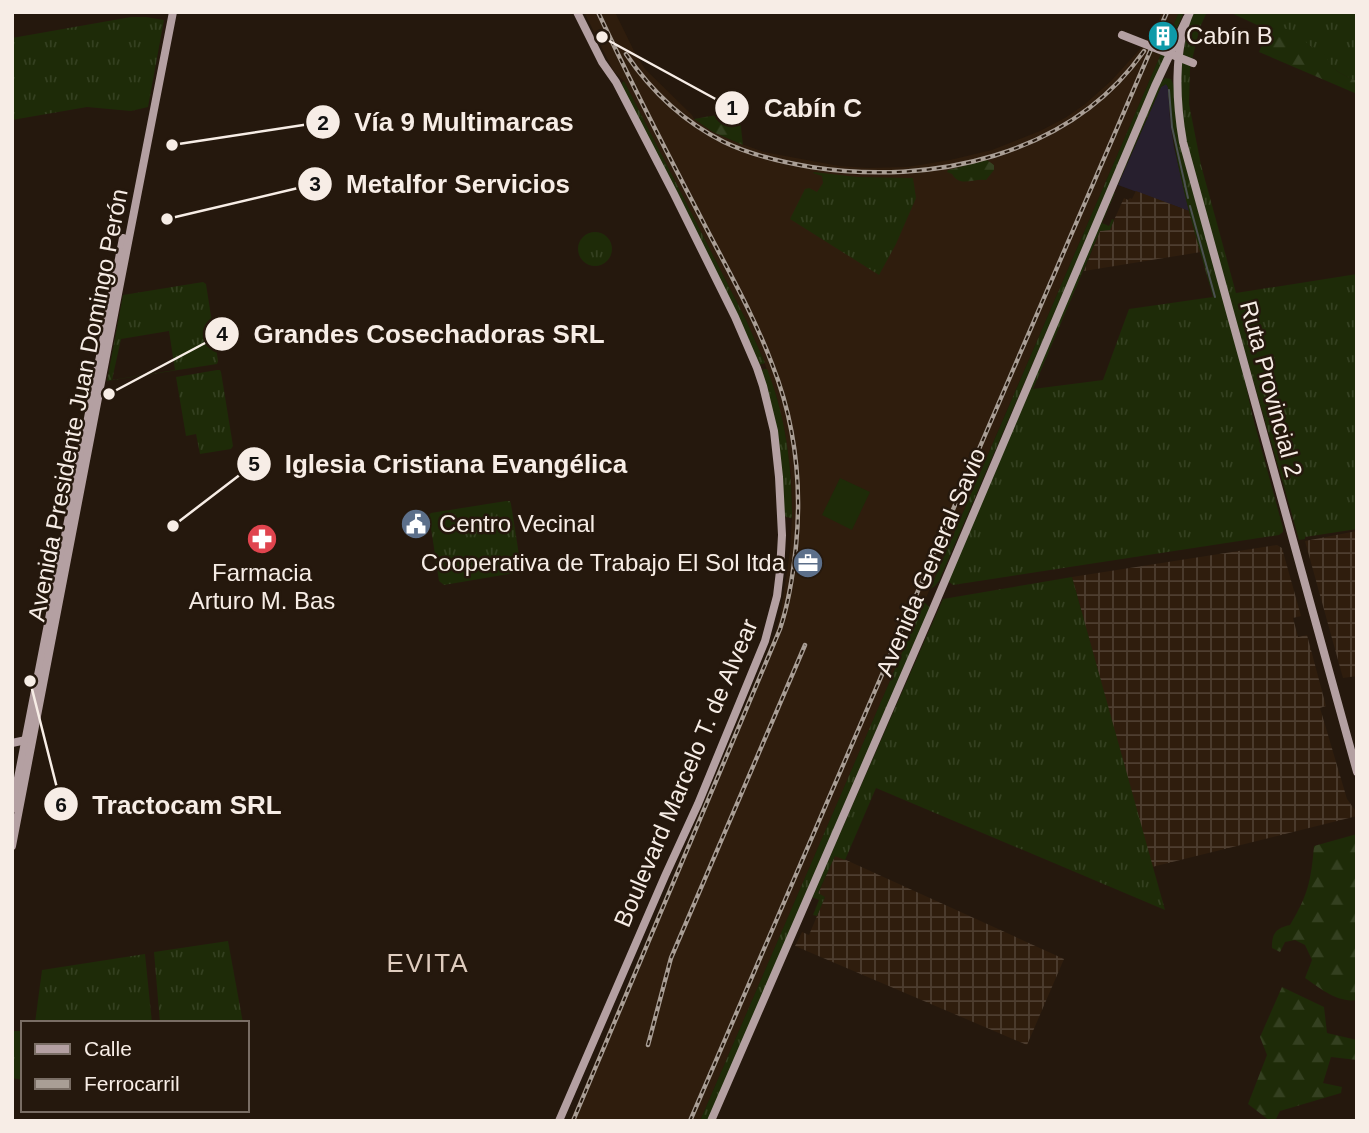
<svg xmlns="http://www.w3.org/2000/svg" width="1369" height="1133" font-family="Arial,sans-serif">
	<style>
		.commercial { fill: #271f2e }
		.industrial { fill: url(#industrial-grid) }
		.built { fill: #2f1d0d }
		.grass { fill: url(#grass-tufts); fill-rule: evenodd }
		.forest { fill: url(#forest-firs) }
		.pitch { fill: #1e2b08 }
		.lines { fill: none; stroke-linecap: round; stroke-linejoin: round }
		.stream { stroke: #4c5151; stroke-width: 2 }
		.major { stroke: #b4a0a2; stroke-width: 8 }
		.rail-casing { stroke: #a99e95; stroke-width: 4.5 }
		.rail { stroke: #25180d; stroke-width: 2; stroke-dasharray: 5; stroke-linecap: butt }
		.major-bridge { stroke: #b4a0a2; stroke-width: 8 }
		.labels { text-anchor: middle; stroke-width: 5; stroke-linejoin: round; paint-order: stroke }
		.poi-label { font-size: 24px; fill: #f7ede6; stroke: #25180d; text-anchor: start }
		.street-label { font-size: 24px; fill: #f7ede6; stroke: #25180d }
		.neighbourhood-label { font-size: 26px; letter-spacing: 2px; fill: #dfccbe; stroke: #25180d }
		.leader { fill: none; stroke: #f7ede6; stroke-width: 2.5 }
		.callout-dot { fill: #f7ede6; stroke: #25180d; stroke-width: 2.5 }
		.mark-label { font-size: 21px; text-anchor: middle; font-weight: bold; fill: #111 }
		.callout-label { font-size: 26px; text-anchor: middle; font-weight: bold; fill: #f7ede6; stroke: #25180d; stroke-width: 5; stroke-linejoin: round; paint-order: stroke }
	</style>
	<defs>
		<pattern id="industrial-grid" width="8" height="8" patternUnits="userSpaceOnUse" patternTransform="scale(1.75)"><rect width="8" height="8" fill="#2f1d0d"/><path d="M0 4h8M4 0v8" fill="none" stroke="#4e3e30"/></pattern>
		<pattern id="grass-tufts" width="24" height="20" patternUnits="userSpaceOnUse" patternTransform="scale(1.75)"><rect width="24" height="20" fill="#1e2b08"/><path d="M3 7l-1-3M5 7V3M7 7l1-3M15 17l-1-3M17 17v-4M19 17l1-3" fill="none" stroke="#344020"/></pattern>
		<pattern id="forest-firs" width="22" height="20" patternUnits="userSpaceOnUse" patternTransform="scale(1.75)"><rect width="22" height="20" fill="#1e2b08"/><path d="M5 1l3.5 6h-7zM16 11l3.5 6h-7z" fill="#344020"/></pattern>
	</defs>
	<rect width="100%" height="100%" fill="#25180d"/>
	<polygon class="commercial" points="1166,84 1168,87 1170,120 1174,147 1189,211 1118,185 1161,87"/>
	<g class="industrial">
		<polygon points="1136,191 1189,211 1201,252 1084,271 1100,231 1110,229 1124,198 1128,200 1130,198 1132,199"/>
		<polygon points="1357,531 1357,676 1343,678 1305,541"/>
		<polygon points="1277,545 1282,548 1301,616 1293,618 1298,637 1307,635 1326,706 1320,708 1347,799 1357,813 1357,816 1152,867 1072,577"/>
		<polygon points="835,855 1064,959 1027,1045 795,946 802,932 809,935 825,897 818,894"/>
	</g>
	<polygon class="built" points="584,12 615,12 634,51 645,69 692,115 694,119 713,132 733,141 764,152 839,166 867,168 908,167 950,160 992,150 1040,131 1065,118 1084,105 1111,81 1141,48 1155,30 1162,12 1179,12 700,1121 570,1121 775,634 781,611 790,551 792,516 791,475 785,433 777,398 762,356 746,320 624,81 614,72"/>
	<g class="grass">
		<polygon points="1179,12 1184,12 939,581 935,586 930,589"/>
		<path d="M1192 12H1207L1200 27 1190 68 1189 104 1201 165 1236 293 1357 274V529L1305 537V539L1299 540C1272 442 1242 345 1215 247 1201 200 1183 151 1181 102 1179 71 1184 42 1192 12Z"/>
		<path d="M1229 12H1357V81C1343 75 1330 70 1325 55 1320 52 1314 50 1310 46 1296 36 1288 23 1268 30Z"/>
		<polygon points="131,17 146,17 164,20 148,107 131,111 87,107 12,120 12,38"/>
		<path d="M1165 78 1171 79 1174 86 1176 113 1244 376 1252 414 1283 528V532L1279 535 953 585 948 581 1113 192 1115 193 1102 223 1109 226 1112 219 1114 220 1110 230 1100 231 1033 389 1103 380 1129 309 1213 297C1193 226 1172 161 1168 87L1166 84 1161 87 1118 184H1117L1160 83Z"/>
		<polygon points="624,81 746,320 765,363 759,365 623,88 622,83"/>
		<polygon points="814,172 857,177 913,178 916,198 896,244 879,275 790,219 805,189 809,188 817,192 823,183 822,176 813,173"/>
		<circle cx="595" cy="249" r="17"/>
		<path d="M203 282 206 284 218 361 217 364 107 381 123 295ZM169 331 175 370 112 380 121 339Z"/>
		<path d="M764 369H767C786 417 792 467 792 518L786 517 784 514C782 465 778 417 761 371Z"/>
		<polygon points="217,370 220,370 221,372 233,446 231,449 200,454 196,434 186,436 176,377"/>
		<polygon points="506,501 510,501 511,504 521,568 520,572 444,585 439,581 429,515 431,513"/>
		<polygon points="1072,577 1165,910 876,788 845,860 835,856 818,893 825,897 817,916 813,915 819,900 812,897 943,599"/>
		<polygon points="924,602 930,608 708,1121 700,1121"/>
		<polygon points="228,941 243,1023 160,1023 154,952"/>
		<polygon points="145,954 152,1023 35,1023 42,970"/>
		<polygon points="12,1031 23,1031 23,1080 12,1078"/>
	</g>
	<g class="forest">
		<path d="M1279 27 1294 31 1310 46 1326 55C1330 70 1343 75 1357 81V94L1259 52 1268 30Z"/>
		<polygon points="739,111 743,145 713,132 694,119"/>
		<path d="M987 160 994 165V170L986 180C973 178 960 188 952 174L947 172 948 170Z"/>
		<path d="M1357 834V1000C1337 1003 1320 988 1305 978L1312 960 1305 945 1295 940 1285 942 1280 952 1272 948C1272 933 1276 928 1290 925 1308 895 1311 881 1314 846Z"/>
		<polygon points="1282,987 1324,1007 1327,1033 1357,1040 1357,1060 1331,1057 1323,1083 1342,1087 1341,1093 1280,1111 1275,1121 1270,1121 1248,1104 1267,1055 1260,1037"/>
	</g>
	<polygon class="pitch" points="840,478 870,492 852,530 822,515"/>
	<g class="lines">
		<g class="stream">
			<polyline points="1169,90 1172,127 1188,198"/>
			<polyline points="1190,206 1215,297"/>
		</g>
		<g class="major">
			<path d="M1190 12C1173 50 1176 102 1183 142L1357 772"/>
			<polyline points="12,743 26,740"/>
			<polyline points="12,809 123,238"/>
			<polyline points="12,846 118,294 173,12"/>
			<polyline points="559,1121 665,876 698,804 765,641 777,596 780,571 782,535 779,477 774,431 763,386 757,368 735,317 674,194 616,82 602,62 577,12"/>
			<polyline points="711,1121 933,609 1155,86 1187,18"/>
		</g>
		<g class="rail-casing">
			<g id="rail">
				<path d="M626 54C651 91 684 122 724 142 751 155 781 162 811 167 931 186 1070 156 1144 51"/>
				<polyline points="648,1045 671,958 805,645"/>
				<path d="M573 1121 780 629C789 602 793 575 796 546 802 484 795 422 772 364 753 313 725 265 700 216 665 149 630 81 598 12"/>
				<polyline points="690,1121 1167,12"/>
			</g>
		</g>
		<use href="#rail" class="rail"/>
		<polyline class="major-bridge" points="1122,35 1193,63"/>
	</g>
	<defs>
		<g id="building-disc" transform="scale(1.575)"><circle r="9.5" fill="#0f9aa8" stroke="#25180d"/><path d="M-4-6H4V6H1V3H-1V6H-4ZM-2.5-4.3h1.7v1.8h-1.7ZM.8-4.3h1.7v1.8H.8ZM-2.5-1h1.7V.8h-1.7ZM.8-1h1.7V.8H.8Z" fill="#fff"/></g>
		<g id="civic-disc" transform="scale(1.575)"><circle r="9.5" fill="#5c6f8a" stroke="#25180d"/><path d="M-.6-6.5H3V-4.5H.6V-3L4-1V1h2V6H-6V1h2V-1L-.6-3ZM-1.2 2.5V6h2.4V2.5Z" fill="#fff"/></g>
		<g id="pharmacy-disc" transform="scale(1.575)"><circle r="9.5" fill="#e0444e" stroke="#25180d"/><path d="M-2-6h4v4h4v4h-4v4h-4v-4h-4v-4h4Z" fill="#fff"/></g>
		<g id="office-disc" transform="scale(1.575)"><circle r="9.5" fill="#5c6f8a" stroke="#25180d"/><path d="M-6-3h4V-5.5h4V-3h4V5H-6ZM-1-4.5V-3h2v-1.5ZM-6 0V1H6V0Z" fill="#fff"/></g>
	</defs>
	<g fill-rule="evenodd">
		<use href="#building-disc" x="1163" y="36"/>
		<use href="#civic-disc" x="416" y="524"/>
		<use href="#pharmacy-disc" x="262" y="539"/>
		<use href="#office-disc" x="808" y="563"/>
	</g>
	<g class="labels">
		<g class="poi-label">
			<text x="1186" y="44">Cabín B</text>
			<text x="439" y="532">Centro Vecinal</text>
			<text x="785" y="571" text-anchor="end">Cooperativa de Trabajo El Sol ltda</text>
			<text x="262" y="581" text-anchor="middle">Farmacia<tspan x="262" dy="28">Arturo M. Bas</tspan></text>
		</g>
		<g class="street-label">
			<text transform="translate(1271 389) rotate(75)" y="8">Ruta Provincial 2</text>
			<text transform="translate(78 405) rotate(-79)" y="8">Avenida Presidente Juan Domingo Perón</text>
			<text transform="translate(931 562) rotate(-67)" y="8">Avenida General Savio</text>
			<text transform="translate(686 773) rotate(-67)" y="8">Boulevard Marcelo T. de Alvear</text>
		</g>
		<g class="neighbourhood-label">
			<text x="428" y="972">EVITA</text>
		</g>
	</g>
	<path class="leader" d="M602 37L732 108M172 145L323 122M167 219L315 184M109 394L222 334M173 526L254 464M30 681L61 804"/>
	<g class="callout-dot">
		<circle cx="602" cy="37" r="7"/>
		<circle cx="172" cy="145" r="7"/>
		<circle cx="167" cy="219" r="7"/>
		<circle cx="109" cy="394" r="7"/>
		<circle cx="173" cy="526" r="7"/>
		<circle cx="30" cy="681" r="7"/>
		<circle cx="732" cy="108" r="18"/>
		<circle cx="323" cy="122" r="18"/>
		<circle cx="315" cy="184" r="18"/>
		<circle cx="222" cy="334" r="18"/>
		<circle cx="254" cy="464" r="18"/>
		<circle cx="61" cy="804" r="18"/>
	</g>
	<g class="mark-label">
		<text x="732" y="115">1</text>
		<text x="323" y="130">2</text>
		<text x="315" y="191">3</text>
		<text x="222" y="341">4</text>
		<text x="254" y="471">5</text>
		<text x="61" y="812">6</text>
	</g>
	<g class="callout-label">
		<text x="813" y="117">Cabín C</text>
		<text x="464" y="131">Vía 9 Multimarcas</text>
		<text x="458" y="193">Metalfor Servicios</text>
		<text x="429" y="343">Grandes Cosechadoras SRL</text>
		<text x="456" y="473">Iglesia Cristiana Evangélica</text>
		<text x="187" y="814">Tractocam SRL</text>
	</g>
	<rect width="1369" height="1133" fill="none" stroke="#f7ede6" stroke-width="28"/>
	<rect x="21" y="1021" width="228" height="91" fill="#25180d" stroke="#796d64" stroke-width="2"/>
	<rect x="35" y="1044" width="35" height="10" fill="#b4a0a2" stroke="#796d64" stroke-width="2"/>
	<text x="84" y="1056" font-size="21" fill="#f7ede6">Calle</text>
	<rect x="35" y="1079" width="35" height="10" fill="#a99e95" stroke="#796d64" stroke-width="2"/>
	<text x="84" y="1091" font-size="21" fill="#f7ede6">Ferrocarril</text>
</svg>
